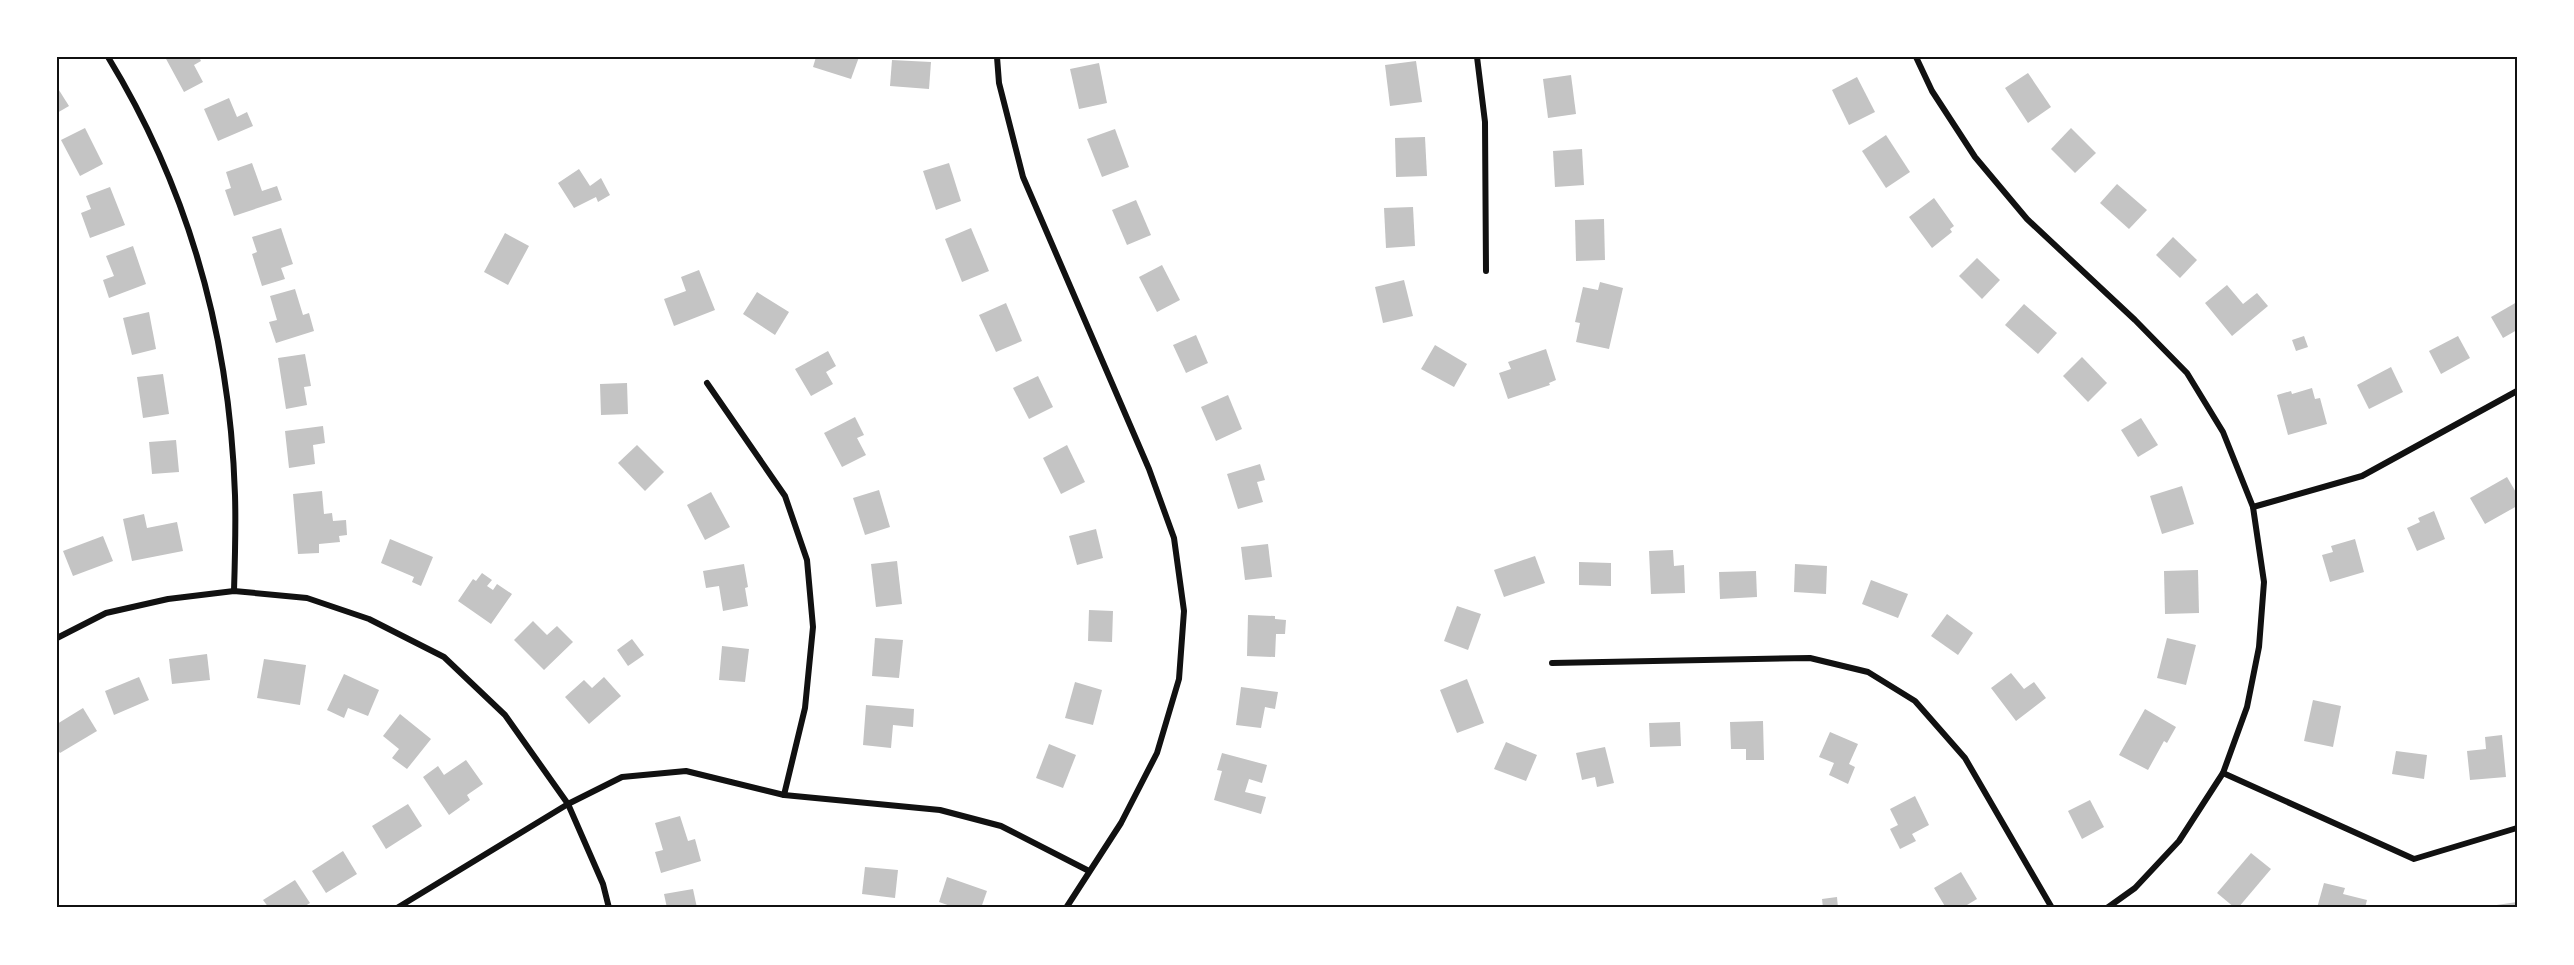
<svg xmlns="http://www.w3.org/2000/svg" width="2574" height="965" font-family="'Public Sans',sans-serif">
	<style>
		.building { fill: #c4c4c4 }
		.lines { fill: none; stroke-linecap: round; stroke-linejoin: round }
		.minor { stroke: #111; stroke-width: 6 }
		.neatline { fill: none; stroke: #111; stroke-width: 2 }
	</style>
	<rect width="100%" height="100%" fill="#fff"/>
	<g class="building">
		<polygon points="165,57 199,57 201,61 194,65 203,82 184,92"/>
		<polygon points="816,57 859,57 851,79 813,67"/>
		<polygon points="892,60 931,62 929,89 890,86"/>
		<polygon points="1416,61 1422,102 1390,106 1385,65"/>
		<polygon points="1099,63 1107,103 1079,109 1070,69"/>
		<polygon points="2028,73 2051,107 2028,123 2005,88"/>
		<polygon points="1571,75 1576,114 1548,118 1543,79"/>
		<polygon points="1857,77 1875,112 1849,125 1832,90"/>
		<polygon points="57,87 69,106 57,113"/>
		<polygon points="229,98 237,117 247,112 253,126 218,141 204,109"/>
		<polygon points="85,128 103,164 80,176 61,140"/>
		<polygon points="2071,128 2096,153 2075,173 2051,149"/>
		<polygon points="1115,129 1129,167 1102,177 1087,139"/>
		<polygon points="1886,135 1910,172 1886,188 1862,151"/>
		<polygon points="1425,137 1427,176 1396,177 1395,138"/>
		<polygon points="1582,149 1584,185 1555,187 1553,151"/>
		<polygon points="252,163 262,191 277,186 282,200 234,216 225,190 231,188 226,172"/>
		<polygon points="949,163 961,201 936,210 923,171"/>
		<polygon points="579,169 590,186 601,178 610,195 598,202 596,197 574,208 558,183"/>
		<polygon points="2117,184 2147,210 2129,229 2100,203"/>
		<polygon points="110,187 125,225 90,238 81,213 91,209 86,196"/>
		<polygon points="1934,198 1954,226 1950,229 1952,232 1932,248 1909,217"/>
		<polygon points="1136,200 1151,235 1127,245 1112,210"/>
		<polygon points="1413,207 1415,246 1386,248 1384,208"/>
		<polygon points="1604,219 1605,260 1576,261 1575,220"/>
		<polygon points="281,228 293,264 281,268 285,279 262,286 252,254 257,252 252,237"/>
		<polygon points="971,228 989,271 962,282 945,239"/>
		<polygon points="505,233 529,246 508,285 484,272"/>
		<polygon points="2173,237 2197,260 2180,278 2156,255"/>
		<polygon points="133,246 146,284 109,298 103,280 114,276 106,256"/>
		<polygon points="1977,258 2000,280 1982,299 1959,276"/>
		<polygon points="1162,265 1180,300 1157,312 1139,277"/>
		<polygon points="699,270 715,310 674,326 664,299 686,291 681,277"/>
		<polygon points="1404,280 1413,316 1383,323 1375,287"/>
		<polygon points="1600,282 1623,288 1609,349 1576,342 1580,323 1575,322 1583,287 1598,290"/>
		<polygon points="2227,285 2243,304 2257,293 2268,306 2232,336 2205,303"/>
		<polygon points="295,289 303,315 309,313 314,331 276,343 269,322 277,320 270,296"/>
		<polygon points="757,292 789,312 775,335 743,314"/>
		<polygon points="2517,302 2517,330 2503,338 2491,317"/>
		<polygon points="1006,303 1022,341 996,352 979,315"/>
		<polygon points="2024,304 2057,333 2038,354 2005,325"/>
		<polygon points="149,312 156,349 132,355 123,318"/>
		<polygon points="1196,335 1208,363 1186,373 1173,345"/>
		<polygon points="2304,336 2308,347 2296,351 2292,340"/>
		<polygon points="2458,336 2470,358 2441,374 2429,351"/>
		<polygon points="1435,345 1467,364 1454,387 1421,369"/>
		<polygon points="1546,349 1556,380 1549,383 1550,385 1508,399 1499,373 1511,369 1508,362"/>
		<polygon points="828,351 836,366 826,372 833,384 811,396 795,369"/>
		<polygon points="305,354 311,386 304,387 307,405 286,409 278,358"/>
		<polygon points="2082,357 2107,383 2088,402 2063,376"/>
		<polygon points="2391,367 2403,392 2369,409 2357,385"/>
		<polygon points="163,374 169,414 143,418 137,377"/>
		<polygon points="1038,376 1053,407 1029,419 1013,388"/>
		<polygon points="627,383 628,414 601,415 600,384"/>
		<polygon points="2312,388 2315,399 2320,398 2327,424 2288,435 2277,395 2291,391 2292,394"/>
		<polygon points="1228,395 1242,429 1216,441 1201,407"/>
		<polygon points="855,417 864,435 857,438 866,455 842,467 824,433"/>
		<polygon points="2141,418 2158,445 2138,457 2121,430"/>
		<polygon points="323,426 325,443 313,445 315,464 289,468 285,431"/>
		<polygon points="176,440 179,472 152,474 149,442"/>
		<polygon points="637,445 664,472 645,491 618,463"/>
		<polygon points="1067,445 1085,482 1061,494 1043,458"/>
		<polygon points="1260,464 1265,480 1257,482 1263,502 1238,509 1227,474"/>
		<polygon points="2507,477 2517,494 2517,506 2485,524 2470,498"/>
		<polygon points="2182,486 2194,524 2162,534 2150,496"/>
		<polygon points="879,490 890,527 865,535 853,498"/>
		<polygon points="322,491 324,514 332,513 333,521 346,520 347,535 339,536 340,542 319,544 319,553 298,554 293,494"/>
		<polygon points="711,492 730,527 705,540 687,505"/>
		<polygon points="2434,511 2445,539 2417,551 2407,528 2420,522 2418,518"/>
		<polygon points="144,514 147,528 177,522 183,551 132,561 123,519"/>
		<polygon points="1096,529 1103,558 1077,565 1069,536"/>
		<polygon points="103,536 113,561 73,576 63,551"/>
		<polygon points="390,539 433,557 421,586 412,582 414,577 381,563"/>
		<polygon points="2355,539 2364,572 2330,582 2322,555 2333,552 2331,546"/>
		<polygon points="1268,544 1272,577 1245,580 1241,547"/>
		<polygon points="1673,550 1674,566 1684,565 1685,593 1651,594 1649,551"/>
		<polygon points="1535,556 1545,583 1504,597 1494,570"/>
		<polygon points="897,561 902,604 876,607 871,564"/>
		<polygon points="1579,562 1611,563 1611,586 1579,585"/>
		<polygon points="744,564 748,587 745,588 748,606 723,611 719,586 706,588 703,571"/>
		<polygon points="1795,564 1827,566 1826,594 1794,592"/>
		<polygon points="2198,570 2199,613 2165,614 2164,571"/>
		<polygon points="1756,571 1757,597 1720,599 1719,572"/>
		<polygon points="482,573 492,580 487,586 493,590 497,584 512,594 491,624 458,601 473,579 476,581"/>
		<polygon points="1871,580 1908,594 1898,618 1862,604"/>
		<polygon points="1457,606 1481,614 1468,650 1444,641"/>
		<polygon points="1089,610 1113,611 1112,642 1088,641"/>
		<polygon points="1947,614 1973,633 1958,655 1931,636"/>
		<polygon points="1248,615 1275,616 1275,619 1286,620 1285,634 1276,634 1275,657 1247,656"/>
		<polygon points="533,621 547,635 557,626 573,642 544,670 514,640"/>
		<polygon points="875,638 903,640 899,678 872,676"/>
		<polygon points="2167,638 2196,645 2186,685 2157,678"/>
		<polygon points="632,639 644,655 628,666 617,650"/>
		<polygon points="722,646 749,649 745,682 719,680"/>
		<polygon points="207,654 210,680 172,684 169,659"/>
		<polygon points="264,659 306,665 300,705 257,698"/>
		<polygon points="2011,673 2024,689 2034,682 2046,698 2016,721 1991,688"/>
		<polygon points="344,674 379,690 368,716 348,708 344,718 327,710"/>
		<polygon points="139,677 149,700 114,715 105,691"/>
		<polygon points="604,677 621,696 589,724 565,697 584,680 592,688"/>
		<polygon points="1467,679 1484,723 1457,733 1440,690"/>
		<polygon points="1075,682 1102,690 1093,725 1065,718"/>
		<polygon points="1241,687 1278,692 1275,709 1265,707 1261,728 1236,725"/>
		<polygon points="2313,700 2341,706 2333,747 2304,741"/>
		<polygon points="866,705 914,709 913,727 893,725 891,748 863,745"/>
		<polygon points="83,708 97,731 60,753 57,749 57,724"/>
		<polygon points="2145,709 2176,727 2167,743 2164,741 2148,770 2119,755"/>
		<polygon points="400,714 431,739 407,769 392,758 399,749 383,736"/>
		<polygon points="1763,721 1764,760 1746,760 1746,749 1731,749 1730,722"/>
		<polygon points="1680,722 1681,746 1650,747 1649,723"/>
		<polygon points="1830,732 1858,744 1849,764 1855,767 1848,784 1829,775 1834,763 1819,757"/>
		<polygon points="2502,735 2506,777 2470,780 2467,751 2486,749 2485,737"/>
		<polygon points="1506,742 1537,755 1526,781 1494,769"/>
		<polygon points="1049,744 1076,755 1063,788 1036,778"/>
		<polygon points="1605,747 1614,783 1597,787 1595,777 1582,780 1576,753"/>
		<polygon points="2396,751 2427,755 2424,779 2392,774"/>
		<polygon points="1222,753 1267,765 1262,783 1249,779 1245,792 1266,797 1261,814 1214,800 1222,771 1217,770"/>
		<polygon points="466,760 483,784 467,795 470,800 449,815 423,777 438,766 444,775"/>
		<polygon points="1915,796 1929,825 1912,834 1916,841 1900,849 1890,829 1898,825 1890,809"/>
		<polygon points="2090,800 2104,827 2082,839 2068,811"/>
		<polygon points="408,804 422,826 386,849 372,826"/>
		<polygon points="680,816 688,841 695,839 701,861 661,873 655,852 663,850 655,823"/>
		<polygon points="343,851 357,874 326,893 312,871"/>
		<polygon points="2251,853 2271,869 2238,908 2235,908 2217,893"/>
		<polygon points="865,867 898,870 895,898 862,894"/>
		<polygon points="1961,872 1977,899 1962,908 1946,908 1934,888"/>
		<polygon points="947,877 987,891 981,908 956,908 939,902"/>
		<polygon points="295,880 310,903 302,908 269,908 263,900"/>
		<polygon points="2324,883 2345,888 2343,894 2367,900 2365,908 2317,908"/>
		<polygon points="693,889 697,908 667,908 664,894"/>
		<polygon points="1837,897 1838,908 1823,908 1822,899"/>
		<polygon points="2517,902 2517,908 2483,908 2483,907"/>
	</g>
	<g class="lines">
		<g class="minor">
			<path d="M108 57C189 190 230 339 235 495 236 527 235 559 234 591"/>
			<polyline points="997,57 999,83 1023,177 1149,469 1174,538 1184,611 1179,679 1157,753 1121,823 1066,908"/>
			<polyline points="1477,57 1485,122 1486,271"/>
			<polyline points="1916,57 1932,91 1975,157 2027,219 2135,320 2187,373 2223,432 2253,507 2264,582 2259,647 2247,707 2223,773 2179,841 2135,888 2107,908"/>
			<polyline points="707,383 785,496 807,560 813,627 805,708 784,795"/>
			<polyline points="2253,507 2362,476 2517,391"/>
			<polyline points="57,638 106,613 168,599 234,591 307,598 369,619 444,657 505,715 568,804 603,884 609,908"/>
			<polyline points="1552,663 1810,658 1868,672 1915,701 1965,758 2052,908"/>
			<polyline points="2223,773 2414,859 2517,828"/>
			<polyline points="397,908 568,804 622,777 686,771 784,795 940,810 1001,826 1089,871"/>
		</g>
	</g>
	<rect width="2574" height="965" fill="none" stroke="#ffffff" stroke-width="117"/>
	<rect x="58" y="58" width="2458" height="848" class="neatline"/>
</svg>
